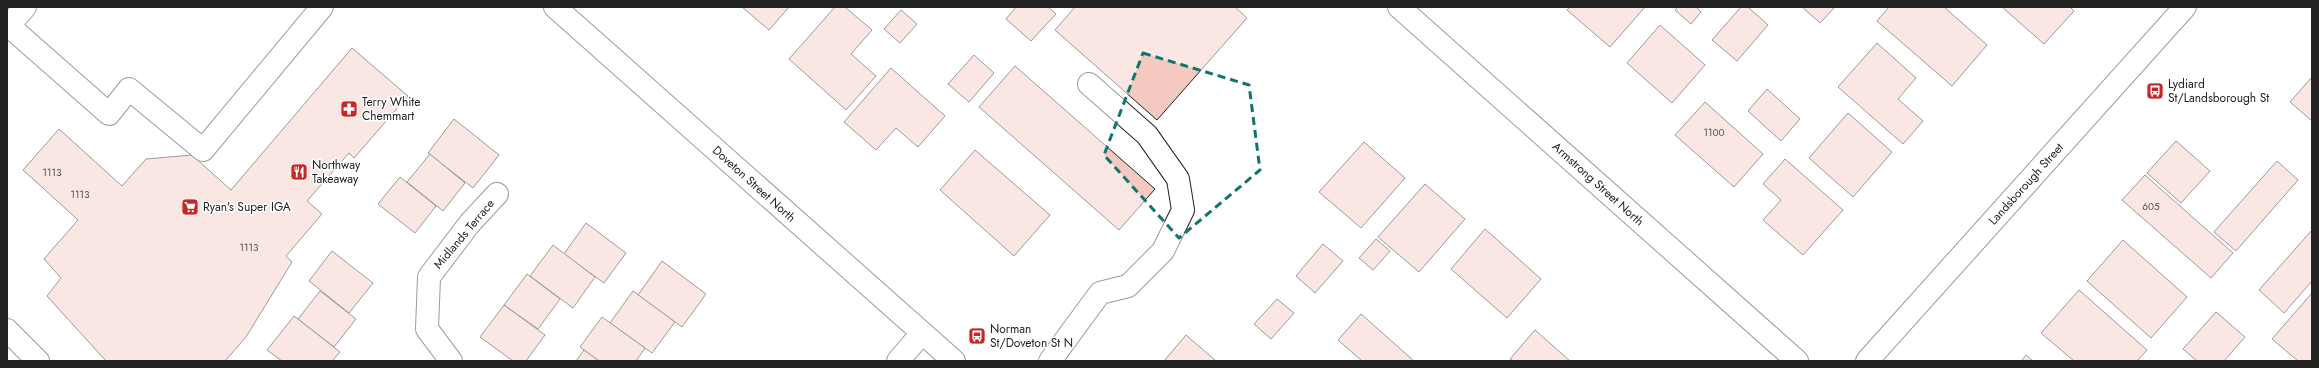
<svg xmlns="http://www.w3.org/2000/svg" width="2319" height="368" font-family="Jost,sans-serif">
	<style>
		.building { fill: #f3c9c0; stroke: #222 }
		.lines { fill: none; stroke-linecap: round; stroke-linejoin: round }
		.minor-casing { stroke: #222; stroke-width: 24 }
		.major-casing { stroke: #222; stroke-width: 24 }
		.minor { stroke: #fff; stroke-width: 22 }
		.major { stroke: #fff; stroke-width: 22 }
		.marked { fill: none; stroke: #0f766e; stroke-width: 3; stroke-dasharray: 8 5; stroke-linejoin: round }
		.labels { text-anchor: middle; stroke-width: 3; stroke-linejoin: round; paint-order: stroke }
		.number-label { font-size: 10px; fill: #564c4a }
		.poi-label { font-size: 12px; fill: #222; stroke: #fff; text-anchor: start }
		.street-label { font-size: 12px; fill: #222; stroke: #fff }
	</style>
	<rect width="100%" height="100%" fill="#fff"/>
	<g class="building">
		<polygon points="742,7 789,7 769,30"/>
		<polygon points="835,7 845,7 872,30 851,54 876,76 846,110 789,59"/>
		<polygon points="1016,7 1048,7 1056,14 1031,41 1006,19"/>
		<polygon points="1075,7 1235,7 1247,18 1157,120 1055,30"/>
		<polygon points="1570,7 1645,7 1610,47 1567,10"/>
		<polygon points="1678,7 1696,7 1701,12 1691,24 1675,10"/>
		<polygon points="1741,7 1748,7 1768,25 1737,61 1712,40"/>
		<polygon points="1802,7 1835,7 1820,23"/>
		<polygon points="1889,7 1944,7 1987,45 1952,86 1877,21"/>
		<polygon points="2002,7 2070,7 2074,11 2044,44"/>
		<polygon points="901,10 917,24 900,43 884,29"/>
		<polygon points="1660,25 1705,65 1672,103 1627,63"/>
		<polygon points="1877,43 1916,78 1898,99 1923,121 1903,144 1838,87"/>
		<polygon points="352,48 408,96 354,158 349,153 307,201 322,214 286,256 292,262 246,337 225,361 106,361 47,296 61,278 44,259 78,220 23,170 59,129 122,186 146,159 192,155 231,190"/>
		<polygon points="974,55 994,73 969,102 948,84"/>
		<polygon points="1015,66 1155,189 1119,230 979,107"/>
		<polygon points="891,68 945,116 918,147 896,128 876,150 844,122"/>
		<polygon points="2312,77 2312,121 2290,102"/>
		<polygon points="1767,89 1800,119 1781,141 1748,111"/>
		<polygon points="1705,102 1763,154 1734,187 1675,135"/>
		<polygon points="1848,113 1892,152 1853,197 1809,158"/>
		<polygon points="454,119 499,155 473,188 428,153"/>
		<polygon points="2176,141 2210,171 2181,203 2147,173"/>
		<polygon points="1364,142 1405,178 1361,228 1319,192"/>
		<polygon points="975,150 1050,215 1014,256 940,190"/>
		<polygon points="430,154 465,183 443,211 407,182"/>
		<polygon points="1785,159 1843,210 1803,255 1763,220 1781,200 1763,184"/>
		<polygon points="2277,161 2298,180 2236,251 2214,232"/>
		<polygon points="2145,175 2233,253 2211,278 2122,200"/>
		<polygon points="400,177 436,206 415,233 378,204"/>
		<polygon points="1425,184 1465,219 1419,272 1378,237"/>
		<polygon points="586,223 626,253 604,283 564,254"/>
		<polygon points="1485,229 1541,279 1507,318 1451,269"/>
		<polygon points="2312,230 2312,281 2284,313 2259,290"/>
		<polygon points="1376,239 1390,251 1373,270 1359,258"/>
		<polygon points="2123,240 2187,297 2151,338 2087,281"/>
		<polygon points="1323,244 1343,261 1315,293 1296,276"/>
		<polygon points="553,245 595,277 573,308 530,276"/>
		<polygon points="332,251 373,283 349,313 309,281"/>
		<polygon points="662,261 706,294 682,327 638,295"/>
		<polygon points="527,274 560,299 538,329 504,305"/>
		<polygon points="2079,290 2147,350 2137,361 2074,361 2041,333"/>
		<polygon points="320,291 356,319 334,347 298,319"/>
		<polygon points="633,291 675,322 652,353 610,323"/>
		<polygon points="2312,293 2312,361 2298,361 2272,339"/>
		<polygon points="1277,299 1294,313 1271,339 1254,324"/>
		<polygon points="504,305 545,335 526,361 513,361 480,337"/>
		<polygon points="2216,312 2245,337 2224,361 2197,361 2183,349"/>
		<polygon points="1361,314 1414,361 1362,361 1338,340"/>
		<polygon points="294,316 340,352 332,361 282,361 267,350"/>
		<polygon points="602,317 645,348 636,361 599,361 580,347"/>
		<polygon points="1535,330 1570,361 1513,361 1510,359"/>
		<polygon points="1186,335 1216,361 1164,361"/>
		<polygon points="584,350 599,361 576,361"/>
		<polygon points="2026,355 2033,361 2021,361"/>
	</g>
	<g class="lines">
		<g class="minor-casing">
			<g id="minor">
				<polyline points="1399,7 1797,361"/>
				<polyline points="9,26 109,114 129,89 203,150 322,7"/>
				<polyline points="7,330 38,361"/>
				<polyline points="451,361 427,329 429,277 470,223 497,194"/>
				<polyline points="898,361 922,333"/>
				<polyline points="1050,361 1100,293 1128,286 1163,251 1183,210 1178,179 1147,135 1089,84"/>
				<polyline points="1867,361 2185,7"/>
			</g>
		</g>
		<g class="major-casing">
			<g id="major">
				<polyline points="555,7 954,361"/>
				<polyline points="7,28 25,7"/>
			</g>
		</g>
		<use href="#minor" class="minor"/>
		<use href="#major" class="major"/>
	</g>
	<path d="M0 0H2319V368H0ZM1143 53 1249 85 1260 170 1179 238 1104 155Z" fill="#fff" fill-opacity=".55" fill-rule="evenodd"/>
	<path class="marked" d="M1143 53 1249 85 1260 170 1179 238 1104 155Z"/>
	<defs>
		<g id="bus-square" transform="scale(0.9)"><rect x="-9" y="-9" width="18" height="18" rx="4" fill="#c62828" stroke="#fff"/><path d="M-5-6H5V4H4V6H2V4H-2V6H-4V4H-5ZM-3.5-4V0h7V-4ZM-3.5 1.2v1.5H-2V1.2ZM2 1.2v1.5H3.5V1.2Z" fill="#fff"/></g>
		<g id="pharmacy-square" transform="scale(0.9)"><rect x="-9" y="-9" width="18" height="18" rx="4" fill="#c62828" stroke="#fff"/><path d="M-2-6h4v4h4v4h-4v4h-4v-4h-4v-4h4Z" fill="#fff"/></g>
		<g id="restaurant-square" transform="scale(0.9)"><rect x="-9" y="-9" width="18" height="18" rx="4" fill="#c62828" stroke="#fff"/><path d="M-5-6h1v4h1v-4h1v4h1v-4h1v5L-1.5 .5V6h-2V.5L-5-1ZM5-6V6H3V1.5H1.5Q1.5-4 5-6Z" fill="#fff"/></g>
		<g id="supermarket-square" transform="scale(0.9)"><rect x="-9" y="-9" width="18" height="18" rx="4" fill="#c62828" stroke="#fff"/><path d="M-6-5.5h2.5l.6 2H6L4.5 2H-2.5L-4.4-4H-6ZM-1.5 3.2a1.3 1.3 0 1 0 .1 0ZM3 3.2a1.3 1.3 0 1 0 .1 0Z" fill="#fff"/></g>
	</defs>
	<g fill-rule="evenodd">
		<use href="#bus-square" x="2155" y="91"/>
		<use href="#pharmacy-square" x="349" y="109"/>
		<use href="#restaurant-square" x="299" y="172"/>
		<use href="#supermarket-square" x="190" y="207"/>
		<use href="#bus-square" x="977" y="336"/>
	</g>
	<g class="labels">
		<g class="number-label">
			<text x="1714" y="136">1100</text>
			<text x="52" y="176">1113</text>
			<text x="80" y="198">1113</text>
			<text x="2151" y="210">605</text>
			<text x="249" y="251">1113</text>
		</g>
		<g class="poi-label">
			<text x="2168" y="88">Lydiard<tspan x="2168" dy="14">St/Landsborough St</tspan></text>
			<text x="362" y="106">Terry White<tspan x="362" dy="14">Chemmart</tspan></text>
			<text x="312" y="169">Northway<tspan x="312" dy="14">Takeaway</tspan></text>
			<text x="203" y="211">Ryan's Super IGA</text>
			<text x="990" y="333">Norman<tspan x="990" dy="14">St/Doveton St N</tspan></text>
		</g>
		<g class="street-label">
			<text transform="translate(754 184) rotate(42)" y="4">Doveton Street North</text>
			<text transform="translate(1598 184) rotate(42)" y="4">Armstrong Street North</text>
			<text transform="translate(2026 184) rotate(-48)" y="4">Landsborough Street</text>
			<text transform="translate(464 234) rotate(-50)" y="4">Midlands Terrace</text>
		</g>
	</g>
	<rect width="2319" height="368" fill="none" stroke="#222222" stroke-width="16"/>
</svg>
